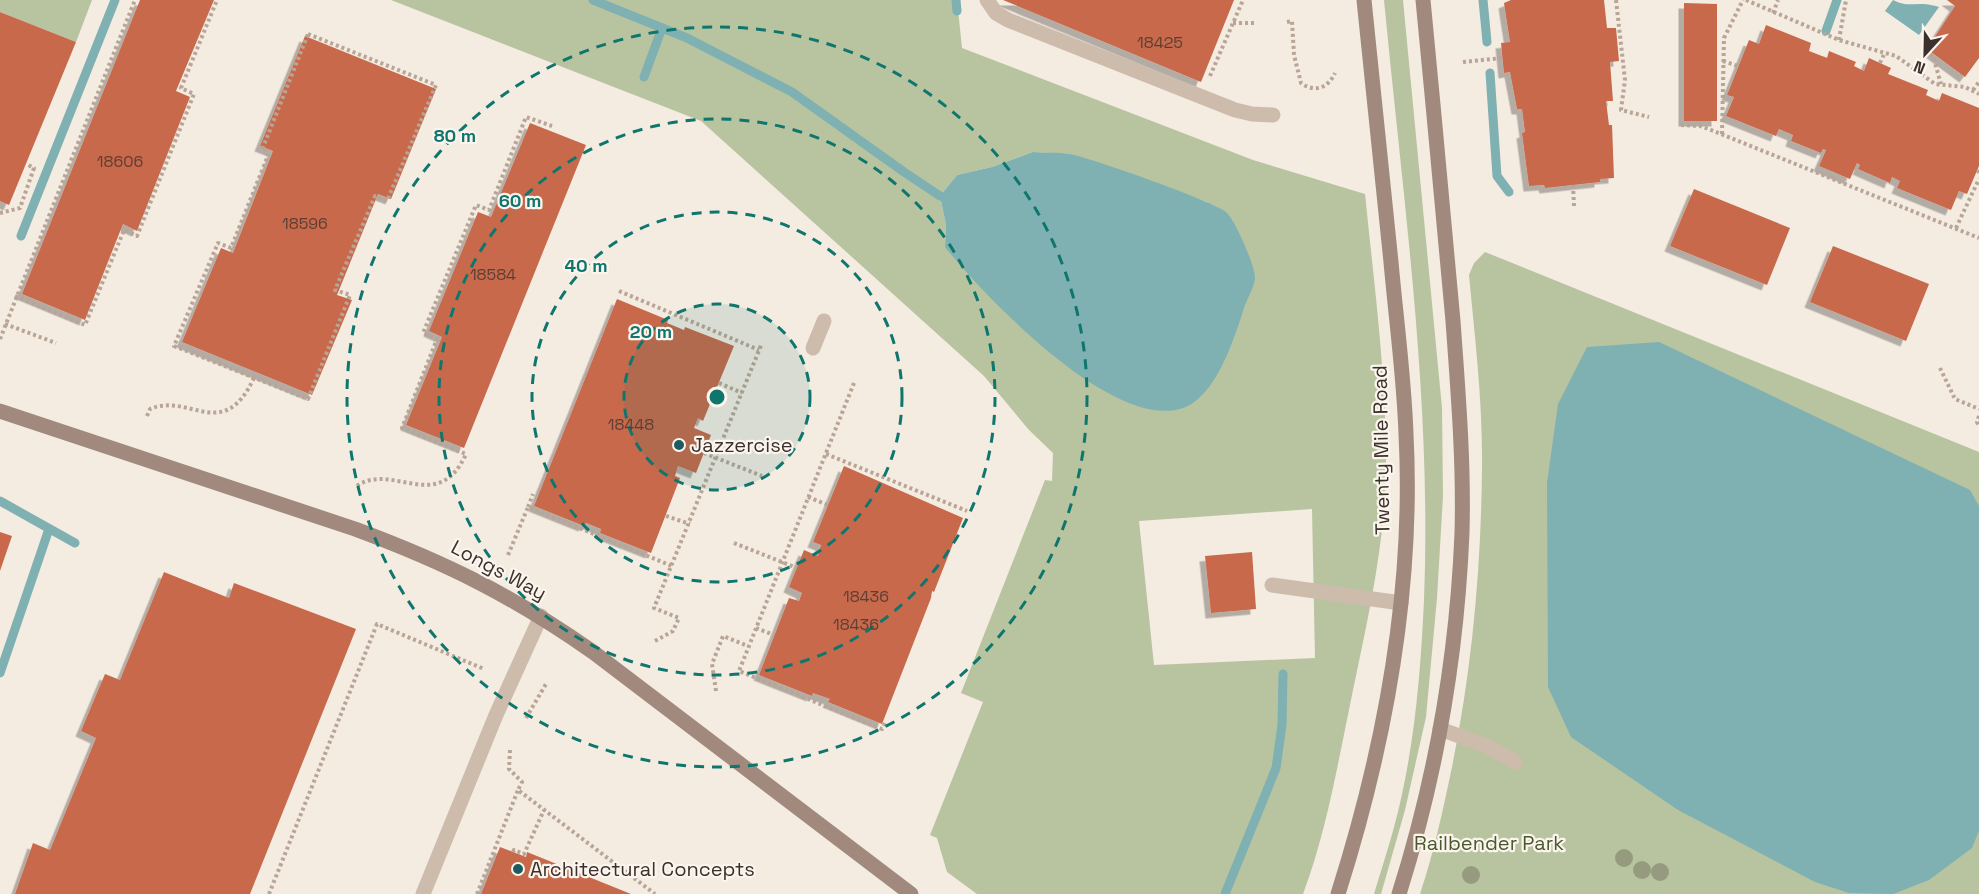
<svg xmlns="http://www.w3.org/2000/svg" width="1979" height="894" font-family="'Space Grotesk',sans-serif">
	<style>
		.green { fill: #b8c4a0; fill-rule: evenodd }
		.water { fill: #7fb0b2 }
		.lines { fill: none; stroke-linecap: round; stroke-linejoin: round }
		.stream { stroke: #7fb0b2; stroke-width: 9 }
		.building { fill: #c8694b; filter: url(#shadow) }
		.path { stroke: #b9a596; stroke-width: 4; stroke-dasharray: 3 3; stroke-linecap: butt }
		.lane { stroke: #cdbbac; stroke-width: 15 }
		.street { stroke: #cdbbac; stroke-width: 15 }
		.secondary { stroke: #a18a7d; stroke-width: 15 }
		.tree { fill: #969b7f }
		.ring { fill: none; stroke: #0f766e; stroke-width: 3; stroke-dasharray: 10 8 }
		.poi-dot { fill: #1f5a5e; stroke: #fbf5ee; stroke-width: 2 }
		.labels { text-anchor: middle; stroke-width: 4.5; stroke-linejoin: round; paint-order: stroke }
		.number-label { font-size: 16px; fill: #5e3e33 }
		.poi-label { font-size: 20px; fill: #3b302b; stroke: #fbf5ee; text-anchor: start }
		.street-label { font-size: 20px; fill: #3b302b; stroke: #fbf5ee }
		.park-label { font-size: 20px; fill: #4a5a2e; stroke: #fbf5ee }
		.centre { fill: #0f766e; stroke: #fbf5ee; stroke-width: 3 }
		.ring-label { font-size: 18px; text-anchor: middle; font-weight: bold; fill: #0f766e; stroke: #fbf5ee; stroke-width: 4.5; stroke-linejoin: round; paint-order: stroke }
	</style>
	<defs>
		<filter id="shadow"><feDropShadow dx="-5.5" dy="5.5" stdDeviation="0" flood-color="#0004"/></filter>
	</defs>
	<rect width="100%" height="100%" fill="#f4ebe1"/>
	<g class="green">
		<polygon points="0,0 92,0 76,42 0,12"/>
		<path d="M391 0H957L962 48 1253 160 1365 194C1374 283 1386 372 1386 462 1386 541 1368 618 1352 695 1338 762 1327 830 1303 894H977L947 872 937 838 930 835 983 702 961 693 1045 480 1052 481 1053 453 1029 430 984 376 701 121ZM1033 152 1070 154 1207 202 1255 278 1250 292 945 247 946 225 940 196 957 175 992 167ZM1312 509 1315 658 1154 665 1139 521Z"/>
		<path d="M1384 0H1403L1442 408 1443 496 1437 598 1426 717 1405 810 1381 894H1374C1384 861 1395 828 1402 794 1416 730 1421 665 1424 600 1432 399 1403 200 1384 0Z"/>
		<path d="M1485 252 1979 452V894H1420C1434 852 1443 810 1452 767 1472 668 1481 570 1482 469 1483 404 1475 339 1469 275L1474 263Z"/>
	</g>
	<g class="water">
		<path d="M1893 0C1911 9 1915 0 1939 7L1919 35 1885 11Z"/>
		<path d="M1033 152C1045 153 1058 152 1070 154 1090 158 1217 202 1227 213 1236 222 1256 268 1255 279 1254 287 1248 297 1245 305 1235 336 1216 400 1180 409 1110 428 985 297 945 247L946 225 940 196 957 175 992 167Z"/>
		<polygon points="1659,342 1970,490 1979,506 1979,831 1972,848 1929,880 1893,894 1849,893 1815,882 1678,810 1571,737 1548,687 1547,483 1558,404 1587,347"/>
	</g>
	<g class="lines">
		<g class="stream">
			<polyline points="593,0 687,38 792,92 904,172 940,196 951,199"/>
			<polyline points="956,0 957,11"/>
			<polyline points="1483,0 1487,42"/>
			<polyline points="1826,31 1837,0"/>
			<polyline points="1490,73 1497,176 1509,192"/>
			<polyline points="644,77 662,28"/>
			<polyline points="21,236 115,0"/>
			<polyline points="0,501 75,543"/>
			<polyline points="0,673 49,529"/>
			<polyline points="1225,894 1276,768 1282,725 1283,674"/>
		</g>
	</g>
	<g class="building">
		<polygon points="140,0 214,0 176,91 190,97 137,231 123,224 85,320 22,294"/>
		<polygon points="1003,0 1234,0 1201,82"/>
		<polygon points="1511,0 1604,0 1607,28 1616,28 1619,61 1610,62 1613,101 1606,101 1609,125 1612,125 1614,178 1600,179 1600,182 1545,188 1544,185 1529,186 1522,133 1525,132 1522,109 1517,109 1510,72 1504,73 1501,43 1510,42 1504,3"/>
		<polygon points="1947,0 1979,0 1979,58 1965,77 1927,49 1955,6"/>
		<polygon points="1684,3 1717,4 1717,121 1684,121"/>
		<polygon points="0,12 76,42 9,205 0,201"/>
		<polygon points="1766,25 1811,43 1809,51 1827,58 1829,51 1856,62 1854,66 1864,71 1869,58 1891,68 1888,74 1928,90 1926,95 1939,101 1942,93 1979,108 1979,166 1967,194 1959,191 1951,210 1897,188 1900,181 1892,177 1890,183 1858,169 1860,165 1857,163 1850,179 1819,166 1826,150 1823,149 1821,153 1791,141 1793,135 1779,129 1776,136 1726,116 1734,97 1727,95 1749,40 1759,44"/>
		<polygon points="305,36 436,89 391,199 378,194 337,295 352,300 312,395 182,342 221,248 233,253 273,151 260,146"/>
		<polygon points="530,123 586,145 464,448 406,425 442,337 429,331 478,212 491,217"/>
		<polygon points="1694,189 1790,228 1767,285 1670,246"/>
		<polygon points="1833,246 1929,284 1906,341 1810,302"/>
		<polygon points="617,299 668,320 667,323 684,330 685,327 734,346 703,421 698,418 694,428 711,435 696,473 678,466 675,476 680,478 651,553 600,533 601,529 586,523 584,526 534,506"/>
		<polygon points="844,466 963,518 934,592 932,591 931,598 882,724 828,702 830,699 813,693 812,696 759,675 789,598 799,601 802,593 789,587 804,550 818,556 821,545 813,542"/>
		<polygon points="0,532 12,536 0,571"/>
		<polygon points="1252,552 1256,609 1211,613 1205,556"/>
		<polygon points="164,572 229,598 234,583 356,629 250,894 15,894 33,843 50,850 96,738 81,731 105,674 120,680"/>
		<polygon points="500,847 526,857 527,852 631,894 481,894"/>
	</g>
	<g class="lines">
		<g class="path">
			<polyline points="1616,0 1625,80 1621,110 1649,117"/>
			<polyline points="1746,0 1839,40 1896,56 1935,84 1965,87 1979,94"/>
			<polyline points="1773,13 1778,0"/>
			<path d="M1287 22 1292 21 1294 55 1301 83C1315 93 1328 88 1335 73"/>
			<polyline points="1233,23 1255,23"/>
			<polygon points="308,34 436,85 387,201 375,196 335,290 350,295 308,399 174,346 218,243 231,248 269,153 262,150"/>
			<polyline points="1839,40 1846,0"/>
			<polyline points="1925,51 1933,56 1941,84"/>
			<polyline points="1723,61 1738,66"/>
			<polyline points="1463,62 1502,58"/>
			<polyline points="1880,63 1885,52"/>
			<polyline points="1210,76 1243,0"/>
			<polyline points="1973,90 1979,82"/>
			<polyline points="1681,125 1700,126 1711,130 1979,238"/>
			<polyline points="1722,134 1724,38 1743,0"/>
			<polyline points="1977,171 1979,172"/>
			<polyline points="1831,178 1834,172"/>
			<polyline points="1573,185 1574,206"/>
			<polyline points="0,213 20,208 34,168 26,164"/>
			<polyline points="1956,228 1979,179"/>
			<polyline points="619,291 759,350"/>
			<polyline points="15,296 85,325 124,230 137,236 194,94 181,88 217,0"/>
			<polyline points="5,324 56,343"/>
			<polyline points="0,339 135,0"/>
			<polyline points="1940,368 1955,399 1979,409"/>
			<polyline points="719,383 742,393"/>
			<polyline points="854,383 739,671 882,729 885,723"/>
			<path d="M147 416 150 409C190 392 223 444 254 378"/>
			<polyline points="1979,416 1977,422 1979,426"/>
			<polyline points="704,453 762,476"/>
			<polyline points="826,454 967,511"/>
			<path d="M357 486C392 461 438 516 466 454L402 428 437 339 423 333 476 205 489 210 526 117 552 126"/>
			<polyline points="808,497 828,505"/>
			<polyline points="528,507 533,494"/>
			<polyline points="666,516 690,524"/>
			<polyline points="734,543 797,568"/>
			<polyline points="508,555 528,507 672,566"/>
			<polyline points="756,628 774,635"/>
			<polyline points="655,641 673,631 679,618 654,608 762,343"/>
			<polyline points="716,691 712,664 723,636 748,646"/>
			<polyline points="526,718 546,684"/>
			<polyline points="510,750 509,769 522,782 518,790 655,894"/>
			<polyline points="513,852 514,850 524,854 544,810"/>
			<polyline points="269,894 377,624 484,669"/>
			<polyline points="477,894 518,790"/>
		</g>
		<g class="lane">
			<polyline points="987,0 996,13 1008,20 1235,110 1252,114 1273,115"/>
			<polyline points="813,348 824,321"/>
			<polyline points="1272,585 1401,603"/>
			<polyline points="1440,729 1487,746 1515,762"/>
		</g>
		<polyline class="street" points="423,894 496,715 541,616"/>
		<g class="secondary">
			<path d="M0 411 355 529C447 563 513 596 593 652L911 894"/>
			<path d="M1338 894C1385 746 1414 589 1406 434 1404 376 1396 319 1391 262 1382 175 1373 87 1364 0"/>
			<path d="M1399 894C1436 777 1457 655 1462 533 1464 462 1458 391 1453 321 1444 214 1433 107 1423 0"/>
		</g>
	</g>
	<g class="tree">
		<circle cx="1624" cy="858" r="9"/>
		<circle cx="1642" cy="870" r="9"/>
		<circle cx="1660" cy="872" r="9"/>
		<circle cx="1471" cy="875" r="9"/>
	</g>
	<circle cx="717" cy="397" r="93" fill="#0f766e" fill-opacity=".12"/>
	<g class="ring">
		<circle cx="717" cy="397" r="93"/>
		<circle cx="717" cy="397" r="185"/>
		<circle cx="717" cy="397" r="278"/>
		<circle cx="717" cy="397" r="370"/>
	</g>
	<g class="poi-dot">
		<circle cx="679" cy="445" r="6"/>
		<circle cx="518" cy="869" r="6"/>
	</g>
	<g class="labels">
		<g class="number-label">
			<text x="1160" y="48">18425</text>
			<text x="120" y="167">18606</text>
			<text x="305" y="229">18596</text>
			<text x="493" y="280">18584</text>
			<text x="631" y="430">18448</text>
			<text x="866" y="602">18436</text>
			<text x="856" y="630">18436</text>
		</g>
		<g class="poi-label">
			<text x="691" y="452">Jazzercise</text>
			<text x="530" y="876">Architectural Concepts</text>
		</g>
		<g class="street-label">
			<text transform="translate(1381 450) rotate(-91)" y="7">Twenty Mile Road</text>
			<text transform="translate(499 570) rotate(28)" y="7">Longs Way</text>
		</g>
		<g class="park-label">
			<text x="1489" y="850">Railbender Park</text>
		</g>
	</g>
	<circle cx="717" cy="397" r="9" class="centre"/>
	<g class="ring-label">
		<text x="455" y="142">80 m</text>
		<text x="520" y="207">60 m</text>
		<text x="586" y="272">40 m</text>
		<text x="651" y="338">20 m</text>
	</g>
	<g transform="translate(1925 54) rotate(202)" stroke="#fbf5ee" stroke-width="4.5" paint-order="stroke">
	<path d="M0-4.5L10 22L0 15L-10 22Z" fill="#3b302b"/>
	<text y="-9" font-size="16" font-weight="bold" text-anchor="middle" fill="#3b302b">N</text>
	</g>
</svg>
